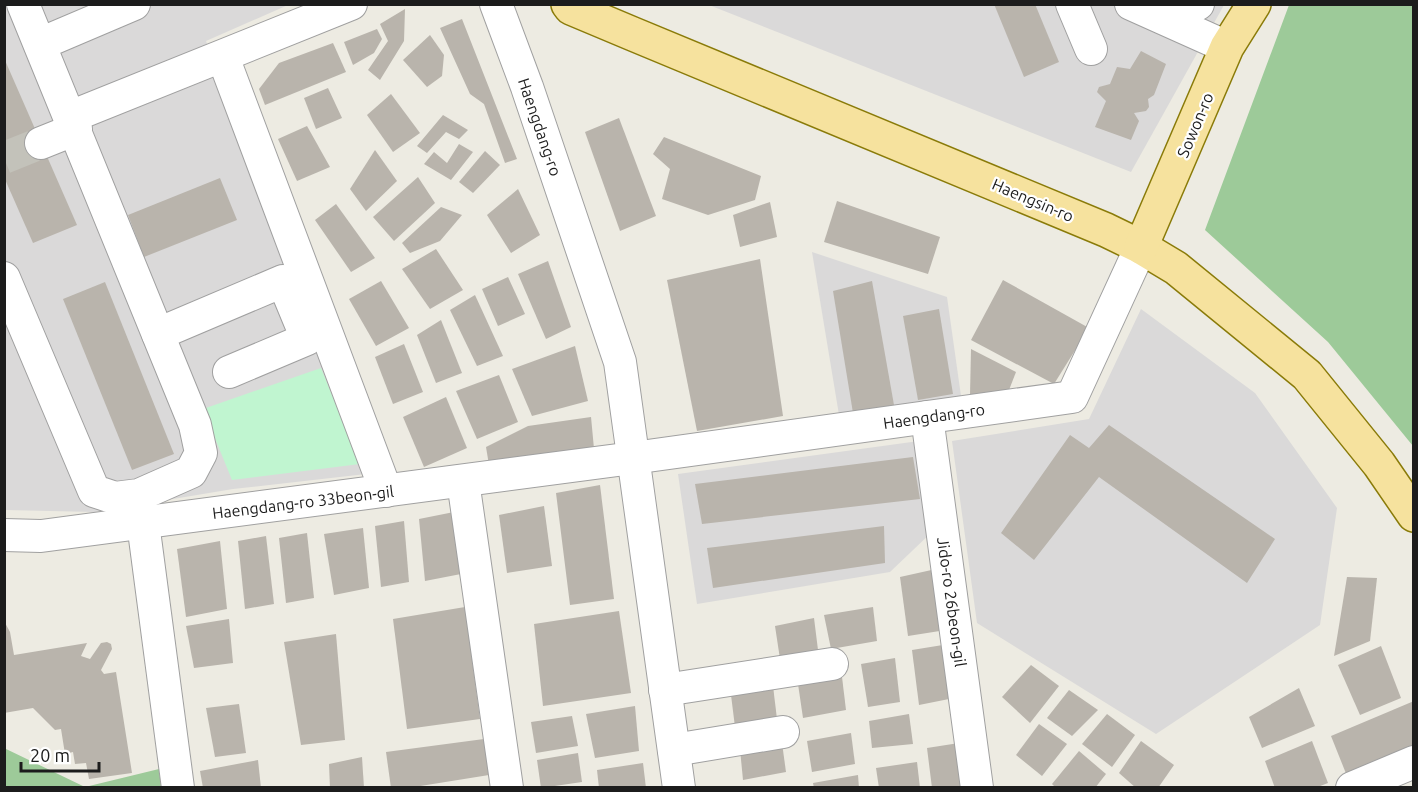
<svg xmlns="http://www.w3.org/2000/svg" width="1418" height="792" font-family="Ubuntu,sans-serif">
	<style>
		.residential { fill: #dad9d9 }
		.forest { fill: #9dca99 }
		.park { fill: #c0f5d0 }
		.building { fill: #b9b4ac }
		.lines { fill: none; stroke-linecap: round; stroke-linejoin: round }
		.minor-tunnel { stroke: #c3c2ba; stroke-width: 32; stroke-dasharray: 32 16; stroke-linecap: butt }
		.minor-casing { stroke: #a0a0a0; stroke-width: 34 }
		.major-casing { stroke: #8a7b09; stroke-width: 36 }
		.minor { stroke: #fff; stroke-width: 32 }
		.major { stroke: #f6e29e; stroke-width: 33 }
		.labels { text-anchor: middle; stroke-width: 4.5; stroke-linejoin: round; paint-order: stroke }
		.street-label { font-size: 16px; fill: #1c1c1c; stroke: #fff }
	</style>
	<rect width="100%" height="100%" fill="#edebe2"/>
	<g class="residential">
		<polygon points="5,5 288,5 206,41 366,474 233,489 95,512 5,510"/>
		<polygon points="709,5 1224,5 1131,172"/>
		<polygon points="812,252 947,297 962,403 840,421"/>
		<polygon points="1141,309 1255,393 1337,508 1320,625 1156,734 977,623 952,441 1089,419"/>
		<polygon points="919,441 933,531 890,572 697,604 678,474"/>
	</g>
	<g class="forest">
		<polygon points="1289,5 1413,5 1413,446 1328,342 1205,230"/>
		<polygon points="4,748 85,787 159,769 161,787 5,787"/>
	</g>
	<polygon class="park" points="321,368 360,464 232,480 203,409"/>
	<g class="building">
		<polygon points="994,4 1035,4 1059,62 1024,77"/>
		<polygon points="405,9 404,41 380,80 368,70 388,41 380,24"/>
		<polygon points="462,19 517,159 505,163 484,104 470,94 440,28"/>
		<polygon points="377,29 382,39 374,53 353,65 344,42"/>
		<polygon points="430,35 444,55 442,76 427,87 403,60"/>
		<polygon points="333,43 346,72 265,105 259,89 279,63"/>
		<polygon points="1141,51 1166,64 1154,95 1148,99 1149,107 1146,111 1134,113 1139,121 1131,140 1095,127 1106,101 1097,92 1099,87 1110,84 1117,67 1130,69"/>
		<polygon points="4,58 77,225 33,243 4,177"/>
		<polygon points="328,88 342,118 316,129 304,98"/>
		<polygon points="391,94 420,133 393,152 367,115"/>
		<polygon points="443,115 468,130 459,139 446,132 427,153 417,146"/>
		<polygon points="619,118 656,216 620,231 585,132"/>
		<polygon points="307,126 330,167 297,181 278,139"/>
		<polygon points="664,137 761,176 755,200 708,215 662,199 670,169 653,154"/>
		<polygon points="459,144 473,152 451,180 424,164 434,152 447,163"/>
		<polygon points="375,150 397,181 366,211 350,189"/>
		<polygon points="485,151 500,165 473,193 459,182"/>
		<polygon points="418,177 435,203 394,241 373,217"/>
		<polygon points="220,178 237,220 144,257 128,215"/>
		<polygon points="518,189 540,235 511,253 487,215"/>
		<polygon points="837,201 940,237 928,274 824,242"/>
		<polygon points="770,202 777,237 740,247 733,215"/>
		<polygon points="336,204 375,258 351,272 315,220"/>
		<polygon points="441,207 462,215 440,241 410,253 402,243"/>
		<polygon points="436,249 463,290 430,309 402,269"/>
		<polygon points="760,259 783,416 697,431 667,280"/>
		<polygon points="548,261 571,327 546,339 518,274"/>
		<polygon points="508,277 525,314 498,326 482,289"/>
		<polygon points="1003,280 1089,328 1054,384 971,340"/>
		<polygon points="381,281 409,328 376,346 349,299"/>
		<polygon points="872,281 894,405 853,413 833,291"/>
		<polygon points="105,282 174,454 132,470 63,299"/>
		<polygon points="475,295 503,356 477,366 450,310"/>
		<polygon points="939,309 953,394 918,400 903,316"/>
		<polygon points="441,320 462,373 436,383 417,335"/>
		<polygon points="404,344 423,392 393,404 375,357"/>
		<polygon points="575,346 588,401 532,416 512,369"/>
		<polygon points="971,349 1016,372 1009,390 970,395"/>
		<polygon points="499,375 518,422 477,439 456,391"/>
		<polygon points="446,397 467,448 424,467 403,417"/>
		<polygon points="591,417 594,449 489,465 486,447 528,426"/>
		<polygon points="1109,425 1275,539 1247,583 1099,477 1034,560 1001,533 1070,435 1089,448"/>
		<polygon points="913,457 920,499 702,524 695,484"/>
		<polygon points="600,485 614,599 570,605 556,493"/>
		<polygon points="544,506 552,566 507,573 499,515"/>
		<polygon points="454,512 461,574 425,581 419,519"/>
		<polygon points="404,521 409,582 381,587 375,526"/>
		<polygon points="884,526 885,563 713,588 707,548"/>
		<polygon points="363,528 369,588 334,595 324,534"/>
		<polygon points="307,533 314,598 286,603 279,538"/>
		<polygon points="266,536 274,604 245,609 238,541"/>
		<polygon points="220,541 227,609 186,617 177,549"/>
		<polygon points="936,569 946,630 908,636 900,577"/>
		<polygon points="1347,577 1377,578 1370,641 1334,656"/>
		<polygon points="465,607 480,719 407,729 393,619"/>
		<polygon points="873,607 877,641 831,649 824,615"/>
		<polygon points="619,611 631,693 543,706 534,624"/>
		<polygon points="814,618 818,650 780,659 775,626"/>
		<polygon points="229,619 233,663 194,668 186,626"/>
		<polygon points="4,621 10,632 14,655 87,643 81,656 90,659 101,643 107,642 111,644 112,649 101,670 104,674 116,672 132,773 89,779 86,763 75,764 73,752 65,754 61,729 55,730 33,708 4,713"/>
		<polygon points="336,634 345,740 301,745 284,642"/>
		<polygon points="949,644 954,698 919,705 912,650"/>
		<polygon points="1381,646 1401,698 1360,715 1338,665"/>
		<polygon points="895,658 900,702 868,707 861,664"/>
		<polygon points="1031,665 1059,686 1030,723 1002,697"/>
		<polygon points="842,677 846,710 803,718 798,684"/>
		<polygon points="773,686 777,719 735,727 731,695"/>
		<polygon points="1299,688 1315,726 1262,748 1249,717"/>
		<polygon points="1069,690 1098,710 1072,736 1047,718"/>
		<polygon points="1414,701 1414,748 1347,776 1331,736"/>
		<polygon points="239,704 246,753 215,757 206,708"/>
		<polygon points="635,706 639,751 595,758 586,714"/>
		<polygon points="909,714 913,744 872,748 869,721"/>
		<polygon points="1107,714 1135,735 1112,767 1082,744"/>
		<polygon points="572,716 578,746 536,753 531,722"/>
		<polygon points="1039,724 1067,744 1042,776 1016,755"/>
		<polygon points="851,733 855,764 812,772 807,741"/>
		<polygon points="484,739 489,775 408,788 391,788 386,752"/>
		<polygon points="1141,741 1174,765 1158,788 1136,788 1119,773"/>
		<polygon points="1312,741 1328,783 1315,788 1275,788 1265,761"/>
		<polygon points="782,743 786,772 743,780 740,749"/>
		<polygon points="959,743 964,788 932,788 927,748"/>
		<polygon points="1079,751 1106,774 1095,788 1056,788 1052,784"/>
		<polygon points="578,753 582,782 541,788 537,760"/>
		<polygon points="362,757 364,788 330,788 329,764"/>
		<polygon points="258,760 261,788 203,788 200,771"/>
		<polygon points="917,762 920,788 879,788 876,768"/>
		<polygon points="643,763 646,788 599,788 597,770"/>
		<polygon points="858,775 859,788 814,788 813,783"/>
	</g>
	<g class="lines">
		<polyline class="minor-tunnel" points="4,158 41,143"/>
		<g class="minor-casing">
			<g id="minor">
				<polyline points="496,4 527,87 620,362 679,788"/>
				<polyline points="1072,4 1091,49"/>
				<polyline points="1131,4 1227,47"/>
				<polyline points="1166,18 1198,4"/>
				<polyline points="40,44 134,4"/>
				<polyline points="223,57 386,491"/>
				<polyline points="70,117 351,4"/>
				<polyline points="41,143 76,129"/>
				<polyline points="4,278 94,491 115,498 139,495 191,472 201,453 195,425 23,4"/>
				<polyline points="158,334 283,281 307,339 229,372"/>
				<polyline points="927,417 977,788"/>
				<polyline points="463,481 507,788"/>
				<polyline points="143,523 178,788"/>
				<polyline points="4,535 41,536 633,458 1072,397 1141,247"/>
				<polyline points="665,690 832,664"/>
				<polyline points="674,750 783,732"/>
				<polyline points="1352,788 1414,762"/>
			</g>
		</g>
		<g class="major-casing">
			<g id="major">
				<polyline points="568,4 571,8 633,34 1106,230 1141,247 1176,268 1307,375 1379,464 1414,515"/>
				<polyline points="1141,247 1227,47 1254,4"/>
			</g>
		</g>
		<use href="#minor" class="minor"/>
		<use href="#major" class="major"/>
	</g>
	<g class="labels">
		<g class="street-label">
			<text transform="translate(1195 125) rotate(-67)" y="6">Sowon-ro</text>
			<text transform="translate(540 127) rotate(71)" y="6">Haengdang-ro</text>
			<text transform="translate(1033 200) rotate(23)" y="6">Haengsin-ro</text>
			<text transform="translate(934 416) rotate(-8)" y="6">Haengdang-ro</text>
			<text transform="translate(303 502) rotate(-7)" y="6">Haengdang-ro 33beon-gil</text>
			<text transform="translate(952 602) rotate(82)" y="6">Jido-ro 26beon-gil</text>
		</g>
	</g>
	<rect width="1418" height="792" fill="none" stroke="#1c1c1c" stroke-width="12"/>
	<path d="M21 762v9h78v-9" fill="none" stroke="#1c1c1c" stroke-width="3"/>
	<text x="30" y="762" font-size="18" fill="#1c1c1c" stroke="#ffffff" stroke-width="4.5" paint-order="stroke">20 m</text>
</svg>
